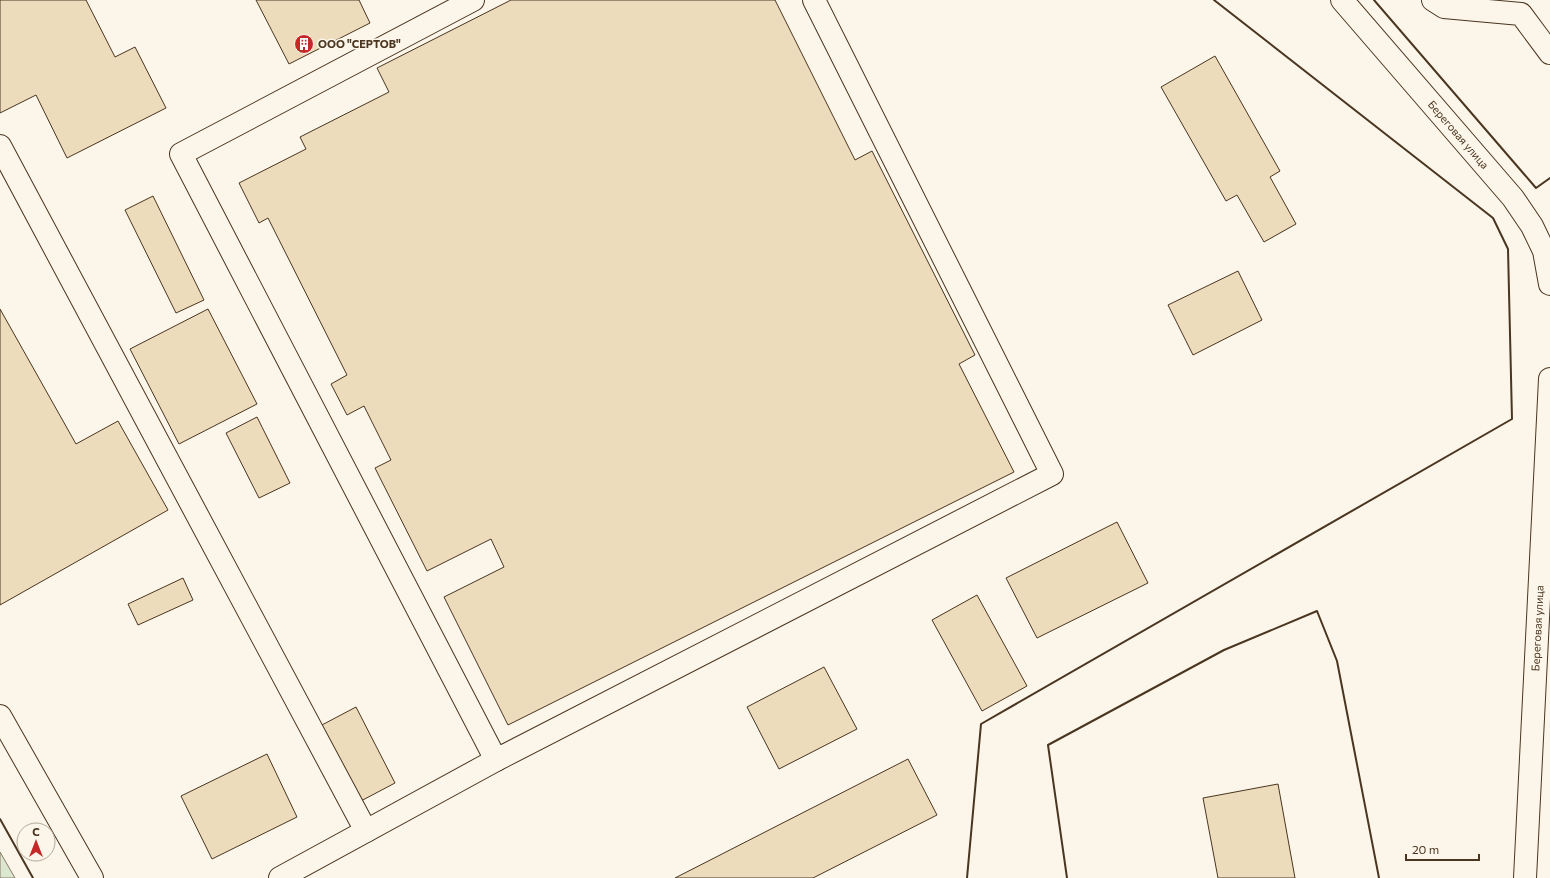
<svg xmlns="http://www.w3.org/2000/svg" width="1550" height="878" font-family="Commissioner,sans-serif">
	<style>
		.green { fill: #dce7d0; stroke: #887966 }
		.building { fill: #ecdcbc; stroke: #4a3520 }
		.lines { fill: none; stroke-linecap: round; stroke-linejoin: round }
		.minor-casing { stroke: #4a3520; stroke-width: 24 }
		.minor { stroke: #fbf6e9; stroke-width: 22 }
		.wall { stroke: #4a3520; stroke-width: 2 }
		.labels { text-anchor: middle; stroke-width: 3; stroke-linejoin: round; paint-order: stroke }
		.poi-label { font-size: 11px; font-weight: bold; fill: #4a3520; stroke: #fbf6e9; text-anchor: start }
		.street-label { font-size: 11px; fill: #4a3520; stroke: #fbf6e9 }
	</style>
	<rect width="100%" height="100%" fill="#fbf6e9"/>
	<polygon class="green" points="0,852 15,878 0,878"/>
	<g class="building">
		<polygon points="0,0 86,0 115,57 135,47 166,108 67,158 36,95 0,113"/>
		<polygon points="256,0 359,0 370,23 289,64"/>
		<polygon points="511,0 775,0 855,160 872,151 975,355 959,364 1014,472 508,725 444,597 504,567 491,539 427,571 375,468 391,460 364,406 347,415 331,384 347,375 268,218 259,223 239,183 306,149 300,137 389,92 377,68"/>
		<polygon points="1215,56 1280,171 1270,177 1296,224 1264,242 1237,195 1226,201 1161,87"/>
		<polygon points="153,196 204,300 176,313 125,210"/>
		<polygon points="1238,271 1262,320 1193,355 1168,305"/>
		<polygon points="0,309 76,444 118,421 168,510 0,605"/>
		<polygon points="208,309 257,404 179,444 130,349"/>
		<polygon points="257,417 290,483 259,498 226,433"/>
		<polygon points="1117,522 1148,583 1037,638 1006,578"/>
		<polygon points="183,578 193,600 138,625 128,604"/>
		<polygon points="977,595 1027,686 982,711 932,620"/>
		<polygon points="824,667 857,729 779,769 747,707"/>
		<polygon points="356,707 395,783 359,802 320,726"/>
		<polygon points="267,754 297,817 212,859 181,796"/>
		<polygon points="908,759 937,815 813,878 675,878"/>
		<polygon points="1278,784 1295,878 1218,878 1203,798"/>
	</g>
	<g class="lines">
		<g class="minor-casing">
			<g id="minor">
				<polyline points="473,0 181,154 496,760 1052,474 814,0"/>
				<path id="s1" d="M1342 0 1513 198 1532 226 1544 251 1550 284"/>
				<polyline points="1433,0 1444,7 1521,14 1550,53"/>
				<polyline points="0,146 366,831"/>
				<polyline points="0,716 92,878"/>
				<polyline points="280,878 496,760"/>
				<path id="s2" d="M1525 878 1550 379"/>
			</g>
		</g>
		<use href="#minor" class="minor"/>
		<g class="wall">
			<polyline points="1374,0 1536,188 1550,178"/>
			<polyline points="0,819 33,878"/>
			<polyline points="967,878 981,724 1512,419 1508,249 1493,218 1214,0"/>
			<polyline points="1067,878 1048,745 1224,650 1317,611 1337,661 1379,878"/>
		</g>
	</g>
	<defs>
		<g id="building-disc" transform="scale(1)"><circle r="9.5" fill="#c62828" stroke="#fbf6e9"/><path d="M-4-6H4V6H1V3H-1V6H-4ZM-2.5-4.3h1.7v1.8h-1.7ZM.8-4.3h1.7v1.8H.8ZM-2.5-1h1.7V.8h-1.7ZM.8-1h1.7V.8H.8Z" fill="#fff"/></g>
	</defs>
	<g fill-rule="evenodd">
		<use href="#building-disc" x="304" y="44"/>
	</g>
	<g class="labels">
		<g class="poi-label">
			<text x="318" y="48">ООО "СЕРТОВ"</text>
		</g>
		<g class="street-label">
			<text dy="4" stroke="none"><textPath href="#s1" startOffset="178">Береговая улица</textPath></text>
			<text dy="4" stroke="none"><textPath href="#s2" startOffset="250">Береговая улица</textPath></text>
		</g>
	</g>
	<g transform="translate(36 842)"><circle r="19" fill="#fbf6e9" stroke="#b4a999"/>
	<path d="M0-3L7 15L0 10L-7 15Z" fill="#c62828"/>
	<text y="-6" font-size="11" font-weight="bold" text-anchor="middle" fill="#4a3520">С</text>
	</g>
	<path d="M1406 854v6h73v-6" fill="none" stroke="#4a3520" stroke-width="2"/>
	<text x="1412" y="854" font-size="12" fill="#4a3520" stroke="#fbf6e9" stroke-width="3" paint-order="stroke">20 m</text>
</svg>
